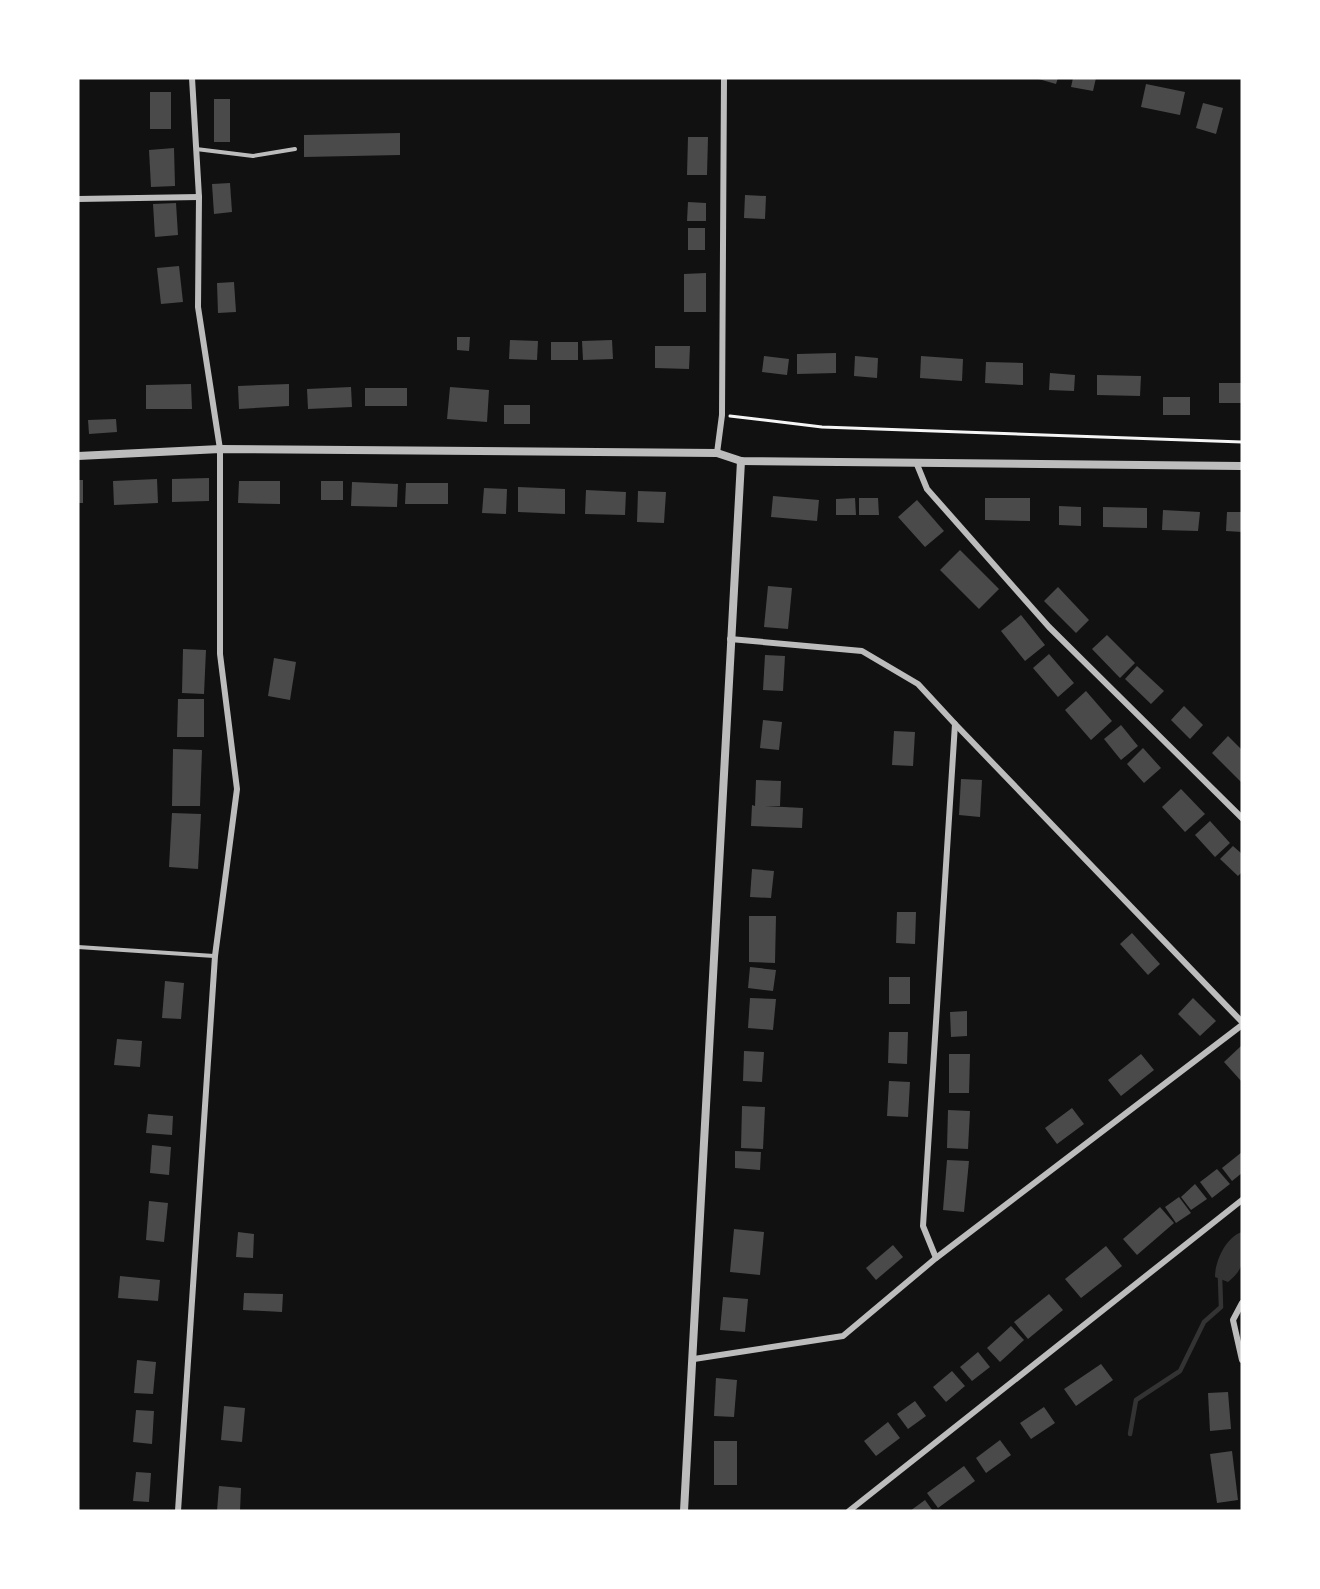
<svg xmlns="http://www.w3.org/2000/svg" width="1320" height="1589" font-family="Raleway,sans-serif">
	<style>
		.water { fill: #333 }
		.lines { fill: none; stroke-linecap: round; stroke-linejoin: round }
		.stream { stroke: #333; stroke-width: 4.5 }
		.building { fill: #4a4a4a }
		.path { stroke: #f5f5f5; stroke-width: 3 }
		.service { stroke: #bcbcbc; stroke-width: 4 }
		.minor { stroke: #bcbcbc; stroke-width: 6 }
		.tertiary { stroke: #bcbcbc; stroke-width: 8 }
	</style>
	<rect width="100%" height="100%" fill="#111"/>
	<path class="water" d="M1242 1232C1242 1257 1248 1266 1228 1282L1215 1277C1215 1261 1226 1237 1242 1232Z"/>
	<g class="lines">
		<polyline class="stream" points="1130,1434 1136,1400 1180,1371 1204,1322 1221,1307 1220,1277 1222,1274"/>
	</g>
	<g class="building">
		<polygon points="1035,78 1058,78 1056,84"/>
		<polygon points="1073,78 1096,78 1093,91 1071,87"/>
		<polygon points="1146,84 1185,92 1180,115 1141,107"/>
		<rect x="150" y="92" width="21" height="37"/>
		<rect x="214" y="99" width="16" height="43"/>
		<polygon points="1203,103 1223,108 1216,134 1196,128"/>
		<polygon points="400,133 400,155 304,157 304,135"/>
		<polygon points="688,137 708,137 707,175 687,175"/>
		<polygon points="174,148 175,186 151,187 149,150"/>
		<polygon points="230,183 232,212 214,214 212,184"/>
		<polygon points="745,195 766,196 765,219 744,218"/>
		<polygon points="688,202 706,203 706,221 687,221"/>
		<polygon points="176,203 178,235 155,237 153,204"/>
		<rect x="688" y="228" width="17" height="22"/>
		<polygon points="179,266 183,302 161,304 157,268"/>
		<polygon points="706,273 706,312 684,312 684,274"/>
		<polygon points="234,282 236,312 218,313 217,283"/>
		<polygon points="457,337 470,337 469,351 457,350"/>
		<polygon points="510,340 538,341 537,360 509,359"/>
		<polygon points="612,340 613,359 583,360 582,341"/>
		<rect x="551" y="342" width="27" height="18"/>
		<polygon points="655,346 690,346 689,369 655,368"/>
		<polygon points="836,353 836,373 797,374 797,354"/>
		<polygon points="764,356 789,359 787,375 762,372"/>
		<polygon points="855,356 878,358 877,378 854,376"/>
		<polygon points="921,356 963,359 962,381 920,378"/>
		<polygon points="986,362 1023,363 1023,385 985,383"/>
		<polygon points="1050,373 1075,375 1074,391 1049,390"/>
		<polygon points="1097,375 1141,376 1140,396 1097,395"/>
		<rect x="1219" y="383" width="23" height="20"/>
		<polygon points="191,384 192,409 146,409 146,385"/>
		<polygon points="289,384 289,406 239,409 238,386"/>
		<polygon points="351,387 352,407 308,409 307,389"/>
		<polygon points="450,387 489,390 487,422 447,419"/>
		<rect x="365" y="388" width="42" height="18"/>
		<rect x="1163" y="397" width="27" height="18"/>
		<rect x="504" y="405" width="26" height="19"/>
		<polygon points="116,419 117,432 89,434 88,420"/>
		<polygon points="209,478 209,501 172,502 172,479"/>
		<polygon points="157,479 158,503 114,505 113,481"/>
		<rect x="78" y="480" width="5" height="23"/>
		<polygon points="239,481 280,481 280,504 238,503"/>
		<rect x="321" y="481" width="22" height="19"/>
		<polygon points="352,482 398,484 397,507 351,506"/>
		<polygon points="406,483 448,483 448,504 405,504"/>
		<polygon points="518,487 565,489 565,514 518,512"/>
		<polygon points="484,488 507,489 506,514 482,513"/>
		<polygon points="586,490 626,492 625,515 585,514"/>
		<polygon points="638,491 666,492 664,523 637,522"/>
		<polygon points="773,496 819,500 817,521 771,517"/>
		<polygon points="855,498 856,515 836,515 836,499"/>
		<polygon points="859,498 878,498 879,515 859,515"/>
		<polygon points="985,498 1030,498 1030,521 985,520"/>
		<polygon points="917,500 944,531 925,547 898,517"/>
		<polygon points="1059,506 1081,507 1081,526 1059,525"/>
		<polygon points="1103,507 1147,508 1147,528 1103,527"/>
		<polygon points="1163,510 1200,512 1198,531 1162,530"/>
		<polygon points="1227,512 1242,512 1242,532 1226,531"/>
		<polygon points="960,550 999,589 979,609 940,570"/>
		<polygon points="768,586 792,588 788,629 764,627"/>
		<polygon points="1058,587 1089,620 1076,633 1044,601"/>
		<polygon points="1021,615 1045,645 1025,661 1001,631"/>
		<polygon points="1107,635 1135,663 1120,678 1092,649"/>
		<polygon points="183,649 206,650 204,694 182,693"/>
		<polygon points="1049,654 1074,683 1058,697 1033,668"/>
		<polygon points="765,655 785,656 783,691 763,690"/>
		<polygon points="274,658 296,662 290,700 268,696"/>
		<polygon points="1137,666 1164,691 1151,704 1125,679"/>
		<polygon points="1086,691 1112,721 1091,740 1065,710"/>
		<polygon points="178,699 204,699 204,737 177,737"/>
		<polygon points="1184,706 1203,725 1190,739 1171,720"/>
		<polygon points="763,720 782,722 779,750 760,748"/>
		<polygon points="1121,725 1138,746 1121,760 1104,739"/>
		<polygon points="894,731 915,732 913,766 892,765"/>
		<polygon points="1228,736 1242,750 1242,783 1212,753"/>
		<polygon points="1143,748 1161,768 1144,783 1127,764"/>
		<polygon points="173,749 202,750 200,806 172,806"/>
		<polygon points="961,779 982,780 980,817 959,815"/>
		<polygon points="756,780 781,781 780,806 765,806 803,808 802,828 751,826 752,805 755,806"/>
		<polygon points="1181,789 1205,814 1185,832 1162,807"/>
		<polygon points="172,813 201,814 198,869 169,867"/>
		<polygon points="1210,821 1230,843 1215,857 1195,835"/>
		<polygon points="1233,846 1242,854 1242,872 1238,876 1220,859"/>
		<polygon points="752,869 774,871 771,898 750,897"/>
		<polygon points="897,912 916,912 915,944 896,943"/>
		<polygon points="749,916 776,916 775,963 749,962"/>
		<polygon points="1132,933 1160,964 1148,975 1120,944"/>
		<polygon points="750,967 776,970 773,991 748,988"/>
		<rect x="889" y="977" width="21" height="27"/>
		<polygon points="165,981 184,983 181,1019 162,1018"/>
		<polygon points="750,998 776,999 773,1030 748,1028"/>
		<polygon points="1193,998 1216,1021 1200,1036 1178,1014"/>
		<polygon points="967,1011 967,1036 951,1037 950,1012"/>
		<polygon points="889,1032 908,1032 907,1064 888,1063"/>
		<polygon points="117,1039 142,1041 140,1067 114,1065"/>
		<polygon points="1241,1046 1242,1048 1242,1082 1224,1062"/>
		<polygon points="744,1051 764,1052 762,1082 743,1081"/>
		<polygon points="949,1054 970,1054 969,1093 949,1093"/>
		<polygon points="1141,1054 1154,1070 1121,1096 1108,1080"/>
		<polygon points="889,1081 910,1082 908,1117 887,1116"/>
		<polygon points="742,1106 765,1107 763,1149 741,1148"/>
		<polygon points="1072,1108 1084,1124 1057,1144 1045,1128"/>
		<polygon points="948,1110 970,1111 968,1149 947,1148"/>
		<polygon points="148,1114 173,1116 172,1135 146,1133"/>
		<polygon points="152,1145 171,1147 169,1175 150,1173"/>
		<polygon points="735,1151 761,1152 760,1170 735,1168"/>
		<polygon points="1242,1152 1242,1173 1232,1181 1222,1168"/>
		<polygon points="947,1160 969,1161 964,1212 943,1210"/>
		<polygon points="1217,1169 1230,1184 1212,1198 1200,1182"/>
		<polygon points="1195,1184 1207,1199 1191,1210 1181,1197"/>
		<polygon points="1179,1197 1191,1213 1176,1223 1165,1207"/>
		<polygon points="149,1201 168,1203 164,1242 146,1240"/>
		<polygon points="1160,1207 1174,1223 1137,1255 1123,1239"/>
		<polygon points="734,1229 764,1232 760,1275 730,1272"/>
		<polygon points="238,1232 254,1234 253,1258 236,1257"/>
		<polygon points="893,1245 903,1257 876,1280 866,1268"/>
		<polygon points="1106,1246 1122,1266 1081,1298 1065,1279"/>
		<polygon points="120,1276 160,1280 158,1301 118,1298"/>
		<polygon points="244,1293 283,1294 282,1312 243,1310"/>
		<polygon points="1049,1294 1063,1310 1028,1339 1014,1322"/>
		<polygon points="723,1297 748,1299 745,1332 720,1330"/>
		<polygon points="1011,1326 1024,1340 1000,1362 987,1348"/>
		<polygon points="978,1352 990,1367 972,1381 960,1367"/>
		<polygon points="137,1360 156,1362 153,1394 134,1393"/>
		<polygon points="1101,1364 1113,1380 1076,1406 1064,1389"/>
		<polygon points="952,1371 965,1386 946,1402 933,1387"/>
		<polygon points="716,1378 737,1380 734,1417 714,1416"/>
		<polygon points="1228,1392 1231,1429 1210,1431 1208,1393"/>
		<polygon points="915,1401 926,1416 908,1429 897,1414"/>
		<polygon points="224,1406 245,1408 242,1442 221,1440"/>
		<polygon points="1044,1407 1055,1423 1031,1439 1020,1423"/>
		<polygon points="136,1410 154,1411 152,1444 133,1442"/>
		<polygon points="888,1422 900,1438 876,1456 864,1441"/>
		<polygon points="1000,1440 1011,1455 986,1473 976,1458"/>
		<rect x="714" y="1441" width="23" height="44"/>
		<polygon points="1232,1451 1238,1500 1217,1503 1210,1454"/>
		<polygon points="964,1466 975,1481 938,1508 927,1493"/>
		<polygon points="136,1472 151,1473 149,1502 133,1501"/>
		<polygon points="219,1486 241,1488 240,1511 217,1511"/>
		<polygon points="925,1500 933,1511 910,1511"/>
	</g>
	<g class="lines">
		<polyline class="path" points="730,416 822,427 1242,442"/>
		<g class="service">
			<polyline points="196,149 253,156 295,149"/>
			<polyline points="78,947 214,956"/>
		</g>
		<g class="minor">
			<polyline points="78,199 199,197"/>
			<polyline points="717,453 722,415 724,78"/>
			<polyline points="916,462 927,489 1049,627 1242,818"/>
			<polyline points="730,639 862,651 918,684 955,724 923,1226 936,1258"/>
			<polyline points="955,724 1242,1022"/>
			<polyline points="1242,1303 1233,1320 1242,1360"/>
			<polyline points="694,1359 843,1336 936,1258 1242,1025"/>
			<polyline points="178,1511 215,956 237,789 220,654 220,449 198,307 199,197 192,78"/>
			<polyline points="849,1511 1242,1200"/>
		</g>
		<g class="tertiary">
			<polyline points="78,456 220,449 717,453 741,461 1242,466"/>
			<polyline points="684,1511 741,461"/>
		</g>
	</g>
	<rect width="1320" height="1589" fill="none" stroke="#ffffff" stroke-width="159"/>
</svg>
